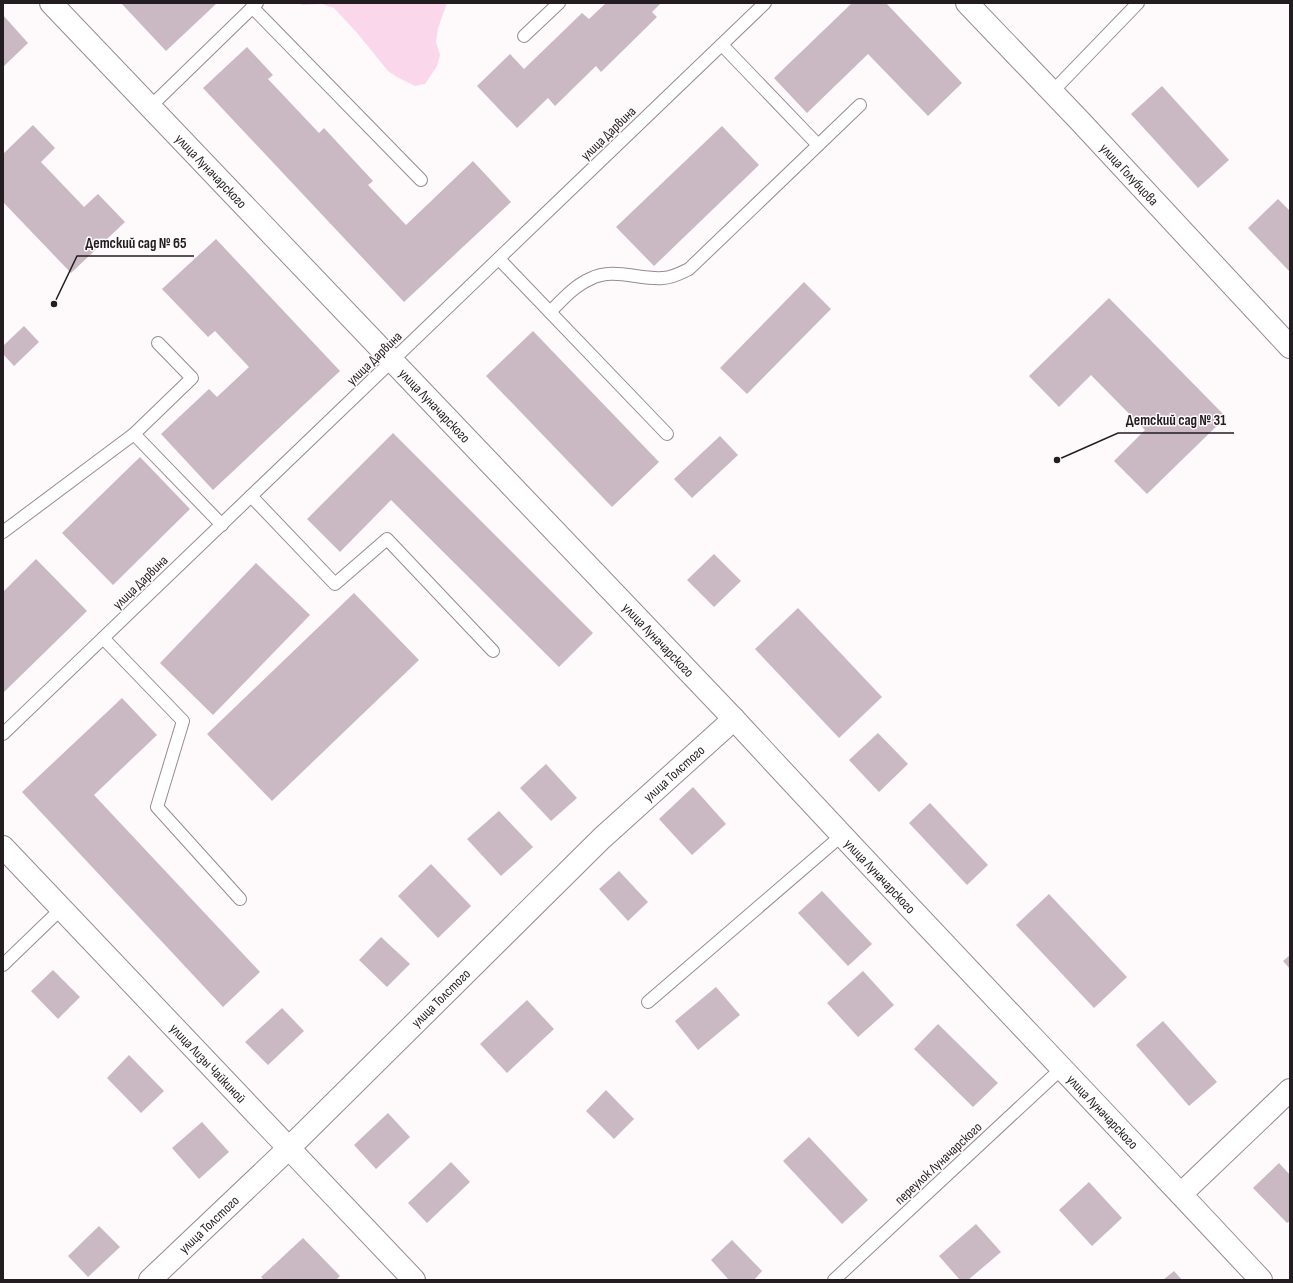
<svg xmlns="http://www.w3.org/2000/svg" width="1293" height="1283" font-family="'Sofia Sans Condensed',sans-serif">
	<style>
		.green { fill: #fbd7eb }
		.building { fill: #cab8c2 }
		.lines { fill: none; stroke-linecap: round; stroke-linejoin: round }
		.lane-casing { stroke: #9a8992; stroke-width: 14 }
		.street-casing { stroke: #9a8992; stroke-width: 24 }
		.lane { stroke: #fff; stroke-width: 12 }
		.street { stroke: #fff; stroke-width: 22 }
		.labels { text-anchor: middle; stroke-width: 3; stroke-linejoin: round; paint-order: stroke }
		.street-label { font-size: 14px; fill: #231c20; stroke: #fefafc }
		.leader { fill: none; stroke: #231c20; stroke-width: 1.5 }
		.callout-dot { fill: #231c20; stroke: #fefafc; stroke-width: 1.5 }
		.callout-label { font-size: 15px; text-anchor: middle; font-weight: bold; fill: #231c20; stroke: #fefafc; stroke-width: 3; stroke-linejoin: round; paint-order: stroke }
	</style>
	<rect width="100%" height="100%" fill="#fefafc"/>
	<polygon class="green" points="298,3 447,3 438,28 436,42 440,55 437,66 425,84 415,86 397,77 388,71 358,34 334,8 322,4 302,5"/>
	<g class="building">
		<polygon points="121,3 217,3 166,51"/>
		<polygon points="606,3 661,3 652,12 657,17 601,72 596,66 555,106 548,98 517,128 477,86 510,54 524,69 582,13 589,19"/>
		<polygon points="852,3 886,3 962,83 928,116 868,54 807,113 774,78"/>
		<polygon points="3,15 28,43 3,67"/>
		<polygon points="247,47 273,75 268,79 319,133 324,128 373,181 368,185 406,225 473,161 511,202 404,302 203,88"/>
		<polygon points="1162,86 1229,160 1198,188 1131,114"/>
		<polygon points="33,125 55,148 41,162 84,207 98,194 125,222 71,273 3,202 3,154"/>
		<polygon points="722,126 759,165 654,266 616,227"/>
		<polygon points="1278,199 1290,211 1290,272 1248,228"/>
		<polygon points="216,239 340,371 213,490 161,434 209,389 217,397 249,367 215,331 208,337 162,289"/>
		<polygon points="804,282 831,309 747,394 720,368"/>
		<polygon points="1109,298 1226,417 1147,494 1114,461 1145,430 1091,375 1059,407 1029,376"/>
		<polygon points="24,326 39,342 14,366 3,354 3,346"/>
		<polygon points="533,331 659,462 612,507 486,376"/>
		<polygon points="393,433 593,633 559,667 391,500 340,552 307,519"/>
		<polygon points="720,436 738,455 692,498 674,479"/>
		<polygon points="140,457 190,509 113,585 62,533"/>
		<polygon points="714,554 741,581 714,607 687,580"/>
		<polygon points="36,559 87,611 3,693 3,592"/>
		<polygon points="256,563 310,615 213,715 160,663"/>
		<polygon points="354,593 419,660 272,801 207,734"/>
		<polygon points="798,608 882,697 839,738 755,649"/>
		<polygon points="122,698 157,735 94,795 260,972 223,1007 22,792"/>
		<polygon points="878,733 908,764 879,792 849,760"/>
		<polygon points="546,764 577,798 551,821 520,788"/>
		<polygon points="693,787 726,824 692,855 659,819"/>
		<polygon points="930,803 988,865 967,885 909,823"/>
		<polygon points="499,811 533,847 501,876 467,839"/>
		<polygon points="431,864 471,906 438,938 398,896"/>
		<polygon points="619,871 648,902 628,921 599,889"/>
		<polygon points="822,891 872,944 848,966 798,913"/>
		<polygon points="1049,894 1127,977 1094,1008 1016,925"/>
		<polygon points="381,937 410,964 387,987 359,960"/>
		<polygon points="1290,955 1290,969 1283,961"/>
		<polygon points="53,970 80,997 58,1019 31,991"/>
		<polygon points="863,971 894,1005 858,1037 827,1003"/>
		<polygon points="716,987 740,1015 698,1050 675,1021"/>
		<polygon points="527,1000 554,1029 507,1073 480,1044"/>
		<polygon points="282,1008 304,1031 268,1065 245,1042"/>
		<polygon points="1163,1021 1217,1082 1189,1106 1136,1045"/>
		<polygon points="938,1024 998,1083 973,1107 914,1049"/>
		<polygon points="129,1055 164,1091 141,1113 107,1078"/>
		<polygon points="606,1090 634,1119 614,1139 586,1111"/>
		<polygon points="388,1113 410,1137 376,1169 354,1145"/>
		<polygon points="202,1122 229,1152 199,1179 172,1148"/>
		<polygon points="809,1137 868,1200 842,1224 783,1161"/>
		<polygon points="451,1162 470,1182 427,1223 408,1203"/>
		<polygon points="1279,1163 1290,1175 1290,1221 1287,1223 1253,1188"/>
		<polygon points="1089,1182 1122,1218 1092,1246 1059,1210"/>
		<polygon points="976,1224 1001,1252 968,1280 960,1280 939,1256"/>
		<polygon points="99,1226 120,1247 88,1277 68,1256"/>
		<polygon points="303,1238 340,1276 336,1280 264,1280 261,1277"/>
		<polygon points="732,1240 762,1271 754,1280 729,1280 711,1260"/>
		<polygon points="1174,1271 1182,1280 1163,1280"/>
	</g>
	<g class="lines">
		<g class="lane-casing">
			<g id="lane">
				<polyline points="252,7 421,180"/>
				<polyline points="524,36 559,3"/>
				<polyline points="722,45 818,145"/>
				<polyline points="1052,92 1138,3"/>
				<polyline points="151,106 257,3"/>
				<polyline points="499,259 667,434"/>
				<path d="M550 312C562 300 574 286 590 279 613 267 639 280 663 278 672 278 681 273 689 269L860 105"/>
				<polyline points="134,434 222,525"/>
				<polyline points="251,496 335,584 387,539 493,651"/>
				<polyline points="3,532 134,434 192,378 158,343"/>
				<polyline points="103,638 183,721 157,807 240,899"/>
				<polyline points="3,734 765,3"/>
				<polyline points="3,965 62,908"/>
				<polyline points="648,1002 841,836"/>
				<polyline points="834,1280 1062,1068"/>
			</g>
		</g>
		<g class="street-casing">
			<g id="street">
				<path id="s1" d="M51 3 734 719C908 908 1086 1092 1261 1280"/>
				<path id="s2" d="M967 3 1079 120 1290 347"/>
				<path id="s3" d="M3 847 414 1280"/>
				<polyline points="1181,1194 1290,1090"/>
				<path id="s4" d="M150 1280 289 1148 602 838 734 719"/>
			</g>
		</g>
		<use href="#lane" class="lane"/>
		<use href="#street" class="street"/>
	</g>
	<g class="labels">
		<g class="street-label">
			<text transform="translate(608 133) rotate(-44)" y="5">улица Дарвина</text>
			<text dy="5" stroke="none"><textPath href="#s1" startOffset="232">улица Луначарского</textPath></text>
			<text dy="5" stroke="none"><textPath href="#s2" startOffset="236">улица Голубцова</textPath></text>
			<text transform="translate(374 358) rotate(-44)" y="5">улица Дарвина</text>
			<text dy="5" stroke="none"><textPath href="#s1" startOffset="556">улица Луначарского</textPath></text>
			<text transform="translate(140 582) rotate(-44)" y="5">улица Дарвина</text>
			<text dy="5" stroke="none"><textPath href="#s1" startOffset="880">улица Луначарского</textPath></text>
			<text dy="5" stroke="none"><textPath href="#s4" startOffset="729">улица Толстого</textPath></text>
			<text dy="5" stroke="none"><textPath href="#s1" startOffset="1204">улица Луначарского</textPath></text>
			<text dy="5" stroke="none"><textPath href="#s4" startOffset="405">улица Толстого</textPath></text>
			<text dy="5" stroke="none"><textPath href="#s3" startOffset="298">улица Лизы Чайкиной</textPath></text>
			<text dy="5" stroke="none"><textPath href="#s1" startOffset="1528">улица Луначарского</textPath></text>
			<text transform="translate(938 1163) rotate(-43)" y="5">переулок Луначарского</text>
			<text dy="5" stroke="none"><textPath href="#s4" startOffset="81">улица Толстого</textPath></text>
		</g>
	</g>
	<path class="leader" d="M54 304L77 256H194M1057 460L1118 433H1234"/>
	<g class="callout-dot">
		<circle cx="54" cy="304" r="4"/>
		<circle cx="1057" cy="460" r="4"/>
	</g>
	<g class="callout-label">
		<text x="136" y="248">Детский сад № 65</text>
		<text x="1176" y="425">Детский сад № 31</text>
	</g>
	<rect width="1293" height="1283" fill="none" stroke="#231c20" stroke-width="8"/>
</svg>
